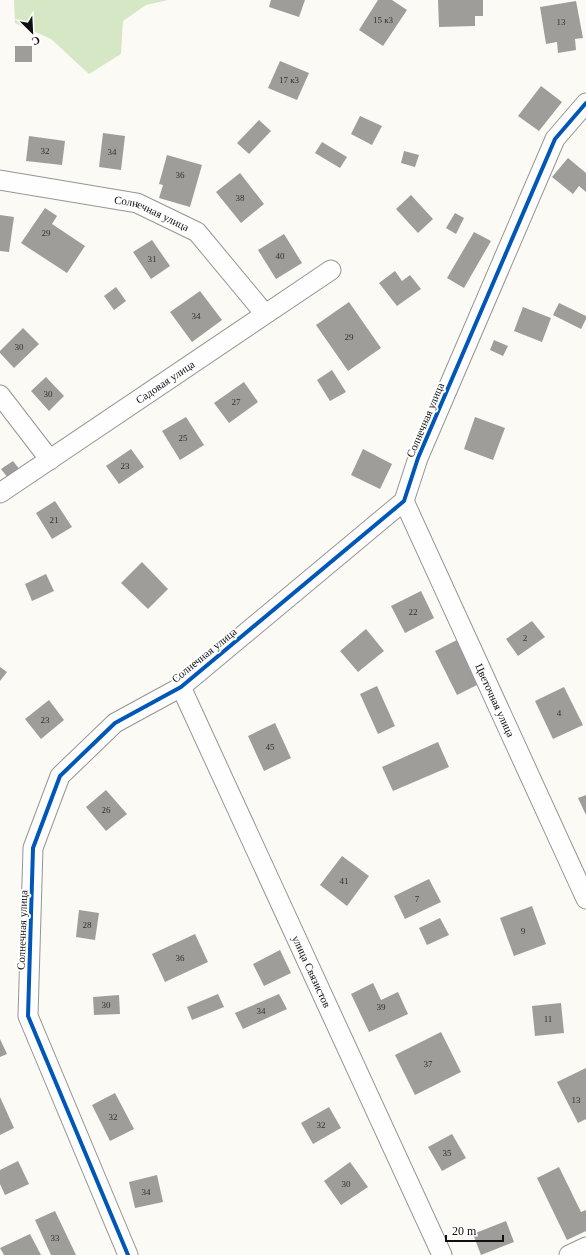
<svg xmlns="http://www.w3.org/2000/svg" width="586" height="1255" font-family="Georgia,serif">
	<style>
		.forest { fill: #d5e7c5 }
		.building { fill: #9f9d9a }
		.lines { fill: none; stroke-linecap: round; stroke-linejoin: round }
		.street-casing { stroke: #959593; stroke-width: 21 }
		.street { stroke: #fefefe; stroke-width: 19 }
		.cycleway-casing { stroke: #fff; stroke-width: 6 }
		.cycleway { stroke: #0057b8; stroke-width: 4 }
		.labels { text-anchor: middle; stroke-width: 4; stroke-linejoin: round; paint-order: stroke }
		.number-label { font-size: 9px; fill: #333232 }
		.street-label { font-size: 11px; fill: #0f0f0f; stroke: #fff }
	</style>
	<rect width="100%" height="100%" fill="#fbfaf5"/>
	<polygon class="forest" points="14,0 168,0 146,5 123,21 121,54 89,74 51,39 15,23"/>
	<g class="building">
		<polygon points="271,0 305,0 299,17 269,7"/>
		<polygon points="378,0 392,0 407,10 383,46 359,30"/>
		<polygon points="438,0 483,0 483,16 475,16 475,26 439,27"/>
		<polygon points="576,1 583,38 575,39 576,50 558,53 557,42 546,44 540,7"/>
		<rect x="15" y="46" width="17" height="16"/>
		<polygon points="280,61 309,73 297,100 268,88"/>
		<polygon points="541,86 562,102 539,131 518,116"/>
		<polygon points="360,116 382,126 372,145 351,134"/>
		<polygon points="259,120 271,131 249,154 237,143"/>
		<polygon points="103,133 125,136 121,170 99,167"/>
		<polygon points="29,136 65,141 62,165 26,161"/>
		<polygon points="322,142 347,157 340,168 315,153"/>
		<polygon points="404,151 419,155 415,167 401,163"/>
		<polygon points="167,155 202,165 190,207 159,198 163,185 159,184"/>
		<polygon points="568,158 586,173 586,192 579,186 573,194 552,177"/>
		<polygon points="240,173 264,204 241,223 216,192"/>
		<polygon points="411,195 433,219 418,233 396,209"/>
		<polygon points="45,208 57,216 52,224 85,246 67,273 21,243"/>
		<polygon points="455,213 464,218 456,234 446,228"/>
		<polygon points="0,215 14,217 9,252 0,251"/>
		<polygon points="474,232 491,241 464,288 447,278"/>
		<polygon points="284,234 302,263 276,279 258,250"/>
		<polygon points="152,240 170,266 151,279 133,252"/>
		<polygon points="395,271 402,281 410,275 421,289 397,306 379,283"/>
		<polygon points="116,287 126,301 114,310 104,296"/>
		<polygon points="200,291 222,320 192,342 170,312"/>
		<polygon points="349,302 381,348 348,371 316,325"/>
		<polygon points="559,303 586,316 586,319 581,329 553,315"/>
		<polygon points="523,307 551,318 542,342 514,331"/>
		<polygon points="23,328 39,344 14,368 0,353 0,351"/>
		<polygon points="494,340 508,346 503,356 490,350"/>
		<polygon points="332,370 346,392 330,401 317,380"/>
		<polygon points="46,377 64,396 49,411 31,391"/>
		<polygon points="244,382 258,402 229,423 214,403"/>
		<polygon points="186,417 204,445 180,460 162,431"/>
		<polygon points="475,417 505,428 493,460 464,449"/>
		<polygon points="131,449 144,467 119,484 106,466"/>
		<polygon points="363,449 392,464 380,489 351,475"/>
		<polygon points="13,461 20,470 8,478 1,469"/>
		<polygon points="55,501 72,527 52,539 36,513"/>
		<polygon points="142,562 168,589 148,609 121,583"/>
		<polygon points="46,574 54,591 32,601 25,584"/>
		<polygon points="421,591 434,618 405,633 391,606"/>
		<polygon points="532,621 545,637 518,656 506,639"/>
		<polygon points="366,629 384,651 358,672 340,651"/>
		<polygon points="457,640 479,684 457,695 435,651"/>
		<polygon points="0,667 7,672 0,681"/>
		<polygon points="377,686 395,726 378,734 360,694"/>
		<polygon points="564,687 583,725 553,739 535,701"/>
		<polygon points="49,700 64,720 41,739 25,719"/>
		<polygon points="275,723 291,758 264,771 248,736"/>
		<polygon points="438,742 449,767 393,791 382,767"/>
		<polygon points="106,790 127,814 106,831 86,807"/>
		<polygon points="586,795 586,815 578,798"/>
		<polygon points="342,856 369,876 347,906 320,885"/>
		<polygon points="429,879 441,902 405,919 394,896"/>
		<polygon points="532,906 546,944 514,956 500,918"/>
		<polygon points="79,910 99,913 95,940 76,937"/>
		<polygon points="440,918 449,935 427,945 419,928"/>
		<polygon points="195,934 208,962 165,982 152,954"/>
		<polygon points="280,950 291,973 264,986 253,964"/>
		<polygon points="373,983 381,1000 398,992 408,1014 369,1032 351,994"/>
		<polygon points="218,994 224,1007 192,1020 187,1007"/>
		<polygon points="279,994 287,1009 243,1029 235,1013"/>
		<polygon points="119,995 120,1014 94,1015 93,997"/>
		<polygon points="561,1003 564,1033 535,1036 532,1006"/>
		<polygon points="441,1032 461,1072 415,1095 395,1055"/>
		<polygon points="0,1039 7,1054 0,1057"/>
		<polygon points="586,1068 586,1119 578,1123 557,1082"/>
		<polygon points="115,1093 134,1129 110,1141 92,1105"/>
		<polygon points="0,1097 14,1128 0,1135"/>
		<polygon points="329,1107 341,1128 313,1144 301,1123"/>
		<polygon points="452,1134 466,1158 442,1171 428,1147"/>
		<polygon points="18,1161 29,1184 5,1195 0,1184 0,1170"/>
		<polygon points="350,1162 368,1187 341,1205 324,1181"/>
		<polygon points="559,1167 581,1212 586,1210 586,1231 567,1240 537,1178"/>
		<polygon points="157,1175 163,1202 135,1208 129,1182"/>
		<polygon points="55,1211 76,1255 51,1255 35,1220"/>
		<polygon points="506,1221 514,1242 481,1255 473,1234"/>
		<polygon points="30,1234 41,1255 4,1255 0,1248"/>
	</g>
	<g class="lines">
		<g class="street-casing">
			<g id="street">
				<path id="s1" d="M0 180 137 203 197 232 265 314"/>
				<polyline points="0,395 50,460"/>
				<path id="s2" d="M0 493 331 270"/>
				<path id="s3" d="M404 501 586 899"/>
				<path id="s4" d="M181 687 442 1255"/>
				<polyline points="128,1255 28,1016 33,848 60,776 115,723 181,687 404,501 418,458 555,139 586,103"/>
				<polyline points="569,1255 586,1247"/>
			</g>
		</g>
		<use href="#street" class="street"/>
		<g class="cycleway-casing">
			<polyline id="cycleway" points="128,1255 28,1016 33,848 60,776 115,723 181,687 404,501 418,458 555,139 586,103"/>
		</g>
		<use href="#cycleway" class="cycleway"/>
	</g>
	<g class="labels">
		<g class="number-label">
			<text x="383" y="23">15 к3</text>
			<text x="561" y="25">13</text>
			<text x="289" y="83">17 к3</text>
			<text x="45" y="154">32</text>
			<text x="112" y="155">34</text>
			<text x="180" y="178">36</text>
			<text x="240" y="201">38</text>
			<text x="46" y="236">29</text>
			<text x="280" y="259">40</text>
			<text x="152" y="262">31</text>
			<text x="196" y="319">34</text>
			<text x="349" y="340">29</text>
			<text x="19" y="350">30</text>
			<text x="48" y="397">30</text>
			<text x="236" y="405">27</text>
			<text x="183" y="441">25</text>
			<text x="125" y="469">23</text>
			<text x="54" y="523">21</text>
			<text x="413" y="615">22</text>
			<text x="525" y="641">2</text>
			<text x="559" y="716">4</text>
			<text x="45" y="723">23</text>
			<text x="270" y="750">45</text>
			<text x="106" y="813">26</text>
			<text x="344" y="884">41</text>
			<text x="417" y="902">7</text>
			<text x="87" y="928">28</text>
			<text x="523" y="934">9</text>
			<text x="180" y="961">36</text>
			<text x="106" y="1008">30</text>
			<text x="381" y="1010">39</text>
			<text x="261" y="1014">34</text>
			<text x="548" y="1022">11</text>
			<text x="428" y="1067">37</text>
			<text x="576" y="1103">13</text>
			<text x="113" y="1120">32</text>
			<text x="321" y="1128">32</text>
			<text x="447" y="1156">35</text>
			<text x="346" y="1187">30</text>
			<text x="146" y="1195">34</text>
			<text x="55" y="1241">33</text>
		</g>
		<g class="street-label">
			<text dy="4" stroke="none"><textPath href="#s1" startOffset="156">Солнечная улица</textPath></text>
			<text dy="4" stroke="none"><textPath href="#s2" startOffset="199">Садовая улица</textPath></text>
			<text transform="translate(425 420) rotate(-67)" y="4">Солнечная улица</text>
			<text transform="translate(204 655) rotate(-39)" y="4">Солнечная улица</text>
			<text dy="4" stroke="none"><textPath href="#s3" startOffset="219">Цветочная улица</textPath></text>
			<text transform="translate(22 930) rotate(-88)" y="4">Солнечная улица</text>
			<text dy="4" stroke="none"><textPath href="#s4" startOffset="313">улица Связистов</textPath></text>
		</g>
	</g>
	<g transform="translate(32 32) rotate(156)" stroke="#ffffff" stroke-width="3" paint-order="stroke">
	<path d="M0-3L7 15L0 10L-7 15Z" fill="#0f0f0f"/>
	<text y="-6" font-size="11" font-weight="bold" text-anchor="middle" fill="#0f0f0f">С</text>
	</g>
	<path d="M446 1235v6h57v-6" fill="none" stroke="#0f0f0f" stroke-width="2"/>
	<text x="452" y="1235" font-size="12" fill="#0f0f0f" stroke="#ffffff" stroke-width="3" paint-order="stroke">20 m</text>
</svg>
